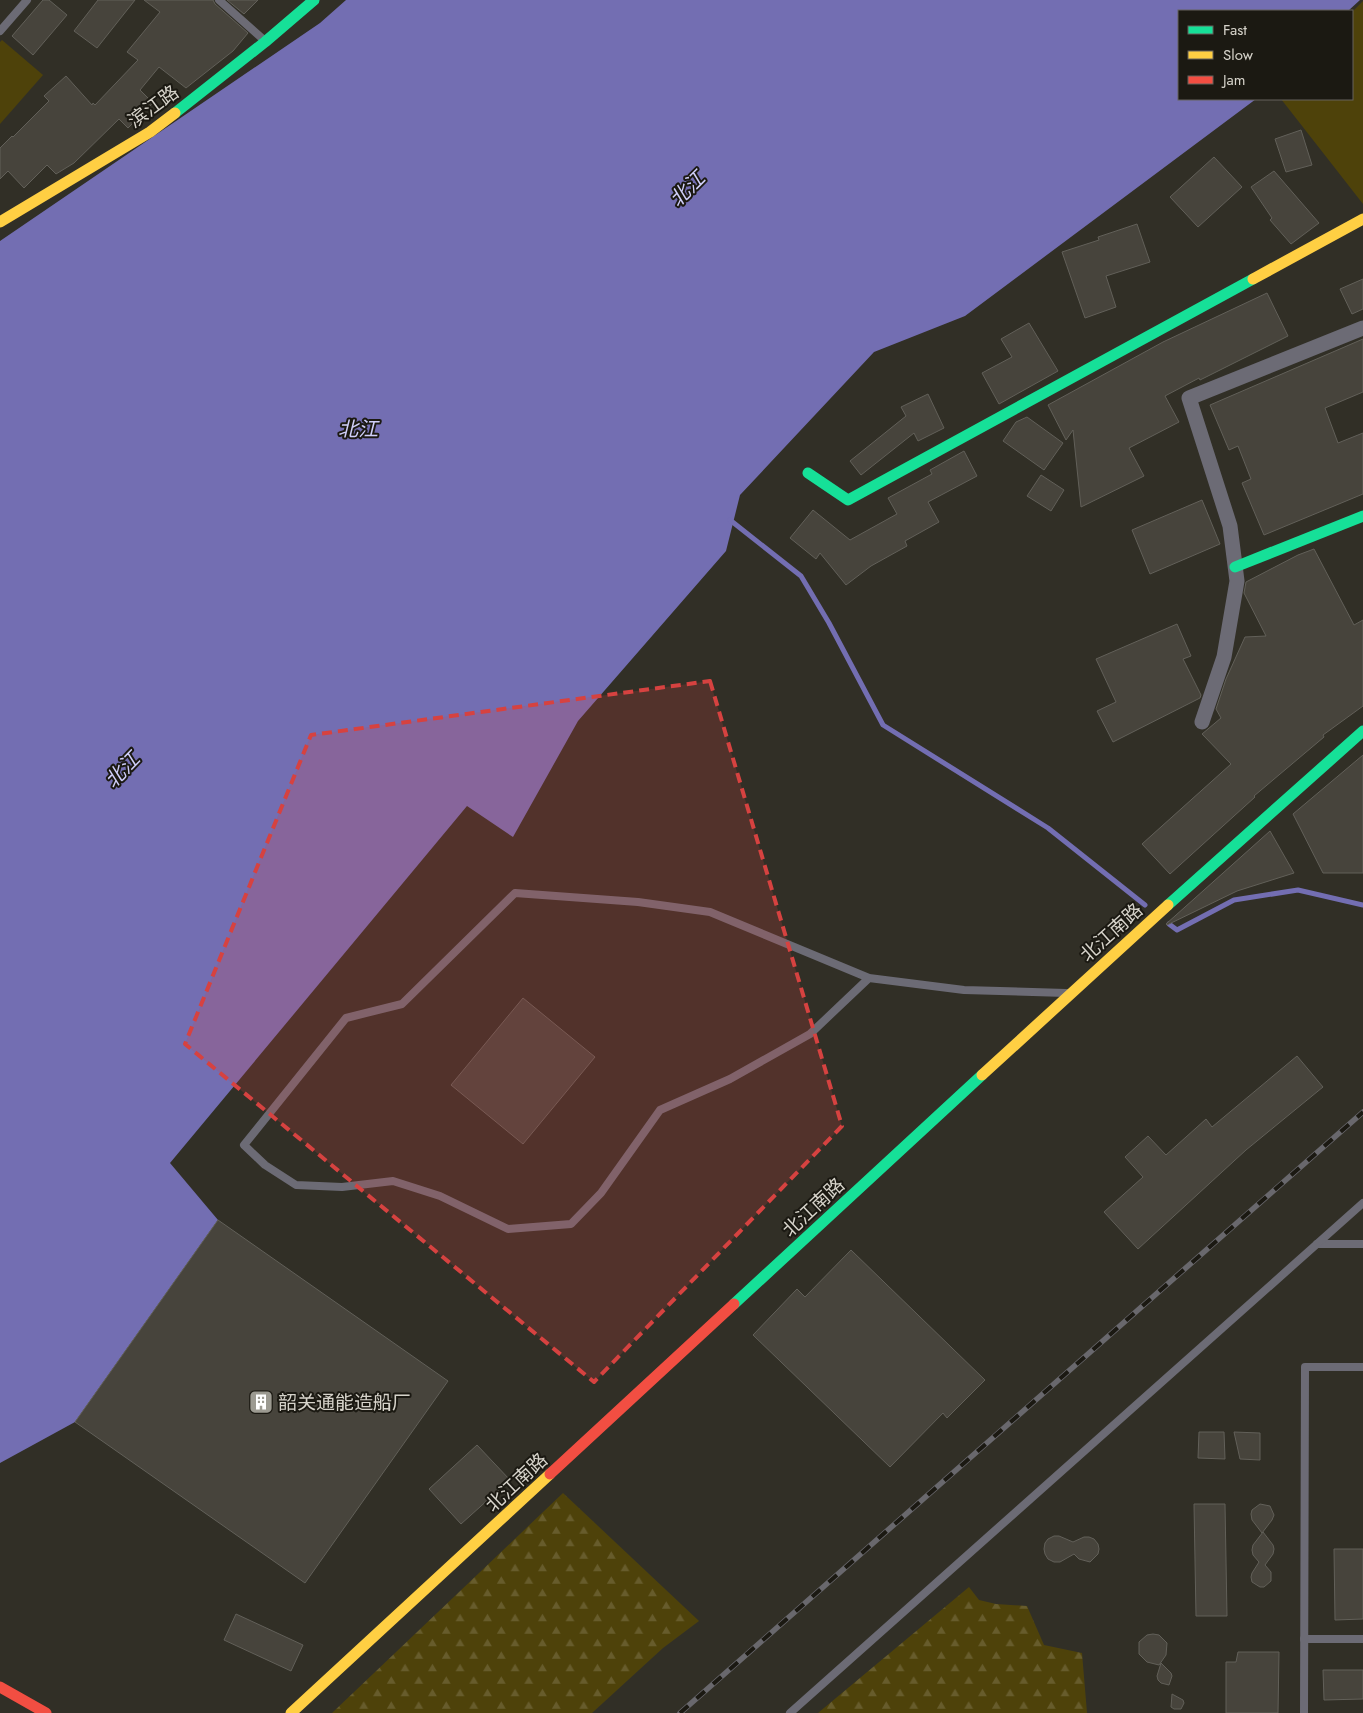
<svg xmlns="http://www.w3.org/2000/svg" width="1363" height="1713" font-family="Jost,'Noto Sans SC',sans-serif">
	<style>
		.grass { fill: #4e420a }
		.forest { fill: url(#forest-firs) }
		.water { fill: #736eb2 }
		.lines { fill: none; stroke-linecap: round; stroke-linejoin: round }
		.stream { stroke: #736eb2; stroke-width: 5 }
		.building { fill: #47443c; stroke: #626059 }
		.lane { stroke: #6c6b75; stroke-width: 8 }
		.street { stroke: #6c6b75; stroke-width: 15 }
		.fast { stroke: #16e098; stroke-width: 11 }
		.slow { stroke: #ffcf43; stroke-width: 11 }
		.jam { stroke: #f24e42; stroke-width: 11 }
		.rail-casing { stroke: #69686d; stroke-width: 5.5 }
		.rail { stroke: #1b1912; stroke-width: 4; stroke-dasharray: 11; stroke-linecap: butt }
		.marked { fill: #d64240; fill-opacity: 0.2; stroke: #d64240; stroke-width: 4; stroke-dasharray: 10 6; stroke-linejoin: round }
		.labels { text-anchor: middle; stroke-width: 4; stroke-linejoin: round; paint-order: stroke }
		.street-label { font-size: 19px; fill: #d6d3ca; stroke: #1b1912 }
		.poi-label { font-size: 19px; fill: #d6d3ca; stroke: #1b1912; text-anchor: start }
		.water-label { font-size: 20px; font-style: italic; fill: #d0cff9; stroke: #1b1912 }
	</style>
	<defs>
		<pattern id="forest-firs" width="22" height="20" patternUnits="userSpaceOnUse" patternTransform="scale(1.25)"><rect width="22" height="20" fill="#4e420a"/><path d="M5 1l3.5 6h-7zM16 11l3.5 6h-7z" fill="#675c2c"/></pattern>
	</defs>
	<rect width="100%" height="100%" fill="#312f26"/>
	<g class="grass">
		<polygon points="1363,1 1363,204 1281,99 1352,99 1352,12"/>
		<polygon points="2,40 43,75 0,124 0,42"/>
	</g>
	<g class="forest">
		<polygon points="563,1493 699,1621 663,1648 592,1713 332,1713"/>
		<polygon points="969,1587 979,1600 996,1604 1027,1606 1044,1645 1082,1653 1087,1713 818,1713"/>
	</g>
	<polygon class="water" points="346,0 1360,0 1348,11 1179,11 1179,99 1256,99 965,316 874,352 740,495 726,551 578,721 513,837 467,806 170,1163 218,1220 75,1422 0,1463 0,241 320,23"/>
	<g class="lines">
		<g class="stream">
			<polyline points="730,520 801,576 829,623 883,725 1048,828 1145,905"/>
			<polyline points="1169,924 1177,930 1234,900 1298,890 1363,905"/>
		</g>
	</g>
	<g class="building">
		<polygon points="43,0 49,0 67,15 33,55 12,36"/>
		<polygon points="98,0 135,0 97,48 74,31"/>
		<polygon points="144,0 213,0 215,4 248,33 233,51 186,88 159,67 140,90 153,103 128,128 119,119 74,163 56,174 47,165 24,188 8,171 0,179 0,148 12,136 13,137 49,101 44,96 66,76 92,105 93,103 95,105 138,60 127,52 160,12"/>
		<polygon points="227,0 258,0 244,14"/>
		<polygon points="1301,130 1312,165 1286,172 1275,139"/>
		<polygon points="1214,157 1242,187 1198,227 1170,197"/>
		<polygon points="1274,171 1319,223 1291,244 1270,220 1272,218 1251,187"/>
		<polygon points="1137,224 1150,262 1106,276 1116,307 1085,318 1062,252 1099,240 1098,237"/>
		<polygon points="1363,279 1363,309 1352,314 1340,289"/>
		<polygon points="1267,293 1288,336 1200,380 1199,378 1165,396 1179,422 1129,448 1144,476 1081,507 1073,430 1066,440 1048,405 1163,342"/>
		<polygon points="1029,323 1058,371 999,404 982,373 1012,357 1001,339"/>
		<polygon points="1363,339 1363,392 1325,408 1338,443 1363,433 1363,494 1264,535 1242,483 1251,479 1238,446 1229,450 1210,405"/>
		<polygon points="928,394 944,428 918,441 914,433 861,475 850,461 906,416 901,407"/>
		<polygon points="1027,417 1063,443 1044,470 1003,441 1016,422"/>
		<polygon points="964,451 977,476 928,502 939,522 905,541 907,546 871,566 846,585 820,553 816,559 790,538 813,510 850,540 897,514 888,498 932,474 930,470"/>
		<polygon points="1041,475 1064,490 1051,511 1027,496"/>
		<polygon points="1202,500 1220,544 1150,574 1132,530"/>
		<polygon points="1314,549 1354,625 1363,620 1363,706 1323,735 1324,737 1254,796 1255,797 1170,874 1142,844 1231,764 1202,734 1221,718 1216,709 1226,679 1245,637 1266,636 1244,593 1246,582 1298,555"/>
		<polygon points="1177,624 1191,656 1183,659 1201,695 1200,698 1113,742 1097,711 1116,702 1096,659"/>
		<polygon points="1363,755 1363,873 1323,873 1293,814"/>
		<polygon points="1270,831 1294,873 1237,891 1167,925 1166,924"/>
		<polygon points="523,998 595,1057 523,1144 451,1085"/>
		<polygon points="1297,1056 1323,1087 1246,1150 1138,1249 1104,1212 1143,1177 1125,1157 1148,1136 1166,1155 1206,1119 1212,1127"/>
		<polygon points="218,1220 448,1381 305,1583 75,1422"/>
		<polygon points="851,1250 985,1380 947,1418 943,1413 890,1467 753,1335 797,1289 805,1297"/>
		<polygon points="1199,1432 1224,1432 1225,1459 1198,1458"/>
		<polygon points="1234,1432 1260,1433 1260,1460 1240,1459"/>
		<polygon points="477,1445 510,1480 461,1524 429,1489"/>
		<polygon points="1194,1504 1225,1504 1227,1616 1196,1616"/>
		<polygon points="1260,1504 1270,1506 1274,1515 1272,1520 1262,1533 1252,1520 1251,1514 1252,1510"/>
		<polygon points="1263,1532 1273,1545 1274,1549 1273,1554 1265,1565 1271,1572 1271,1581 1264,1587 1260,1587 1252,1582 1251,1577 1252,1573 1259,1562 1253,1555 1252,1550 1253,1545"/>
		<polygon points="1054,1536 1059,1536 1073,1542 1084,1537 1089,1537 1094,1539 1098,1544 1099,1549 1098,1554 1090,1562 1079,1559 1074,1554 1060,1562 1054,1562 1048,1559 1045,1554 1044,1549 1045,1543 1048,1539"/>
		<polygon points="1334,1549 1363,1549 1363,1619 1335,1620"/>
		<polygon points="236,1614 303,1645 291,1671 224,1640"/>
		<polygon points="1153,1634 1159,1635 1167,1643 1166,1655 1159,1665 1147,1662 1139,1654 1139,1642 1147,1635"/>
		<polygon points="1238,1652 1279,1652 1278,1713 1226,1713 1226,1662 1236,1662"/>
		<polygon points="1161,1663 1171,1673 1172,1676 1169,1685 1161,1683 1158,1680 1157,1676"/>
		<polygon points="1323,1670 1363,1670 1363,1699 1324,1700"/>
		<polygon points="1172,1694 1183,1700 1184,1703 1181,1709 1174,1709 1171,1707"/>
	</g>
	<g class="lines">
		<g class="lane">
			<polyline points="219,0 264,40"/>
			<polyline points="0,31 27,0"/>
			<polyline points="869,978 810,1034 730,1079 660,1110 601,1193 571,1224 508,1229 440,1196 393,1181 342,1187 296,1185 265,1165 244,1145 346,1018 402,1004 515,893 638,902 710,912 869,978 964,990 1066,993"/>
			<polyline points="1317,1244 1363,1244"/>
			<polyline points="1304,1639 1363,1639"/>
			<polyline points="790,1713 1363,1203"/>
			<polyline points="1304,1713 1305,1367 1363,1367"/>
		</g>
		<polyline class="street" points="1202,722 1224,657 1237,581 1230,526 1189,398 1363,328"/>
		<g class="fast">
			<polyline points="175,113 265,42 314,0"/>
			<polyline points="808,473 848,500 1253,279"/>
			<polyline points="1235,567 1363,516"/>
			<polyline points="1168,905 1363,731"/>
			<polyline points="734,1304 982,1075"/>
		</g>
		<g class="slow">
			<polyline points="0,222 150,132 175,113"/>
			<polyline points="1253,279 1363,219"/>
			<polyline points="982,1075 1168,905"/>
			<polyline points="291,1713 550,1474"/>
		</g>
		<g class="jam">
			<polyline points="550,1474 734,1304"/>
			<polyline points="0,1687 46,1713"/>
		</g>
		<g class="rail-casing">
			<polyline id="rail" points="680,1713 1363,1112"/>
		</g>
		<use href="#rail" class="rail"/>
	</g>
	<path class="marked" d="M710 681 842 1126 594 1382 185 1044 311 735Z"/>
	<defs>
		<g id="building-square" transform="scale(1.25)"><rect x="-9" y="-9" width="18" height="18" rx="4" fill="#9c9a91" stroke="#1b1912"/><path d="M-4-6H4V6H1V3H-1V6H-4ZM-2.5-4.3h1.7v1.8h-1.7ZM.8-4.3h1.7v1.8H.8ZM-2.5-1h1.7V.8h-1.7ZM.8-1h1.7V.8H.8Z" fill="#fff"/></g>
	</defs>
	<g fill-rule="evenodd">
		<use href="#building-square" x="261" y="1402"/>
	</g>
	<g class="labels">
		<g class="street-label">
			<text transform="translate(153 106) rotate(-36)" y="7">滨江路</text>
			<text transform="translate(1111 932) rotate(-42)" y="7">北江南路</text>
			<text transform="translate(813 1207) rotate(-43)" y="7">北江南路</text>
			<text transform="translate(516 1482) rotate(-43)" y="7">北江南路</text>
		</g>
		<g class="poi-label">
			<text x="278" y="1409">韶关通能造船厂</text>
		</g>
		<g class="water-label">
			<text transform="translate(687 189) rotate(-45)" y="7">北江</text>
			<text x="358" y="436">北江</text>
			<text transform="translate(122 770) rotate(-46)" y="7">北江</text>
		</g>
	</g>
	<rect x="1178" y="10" width="175" height="90" fill="#1b1912" stroke="#66635c"/>
	<rect x="1188" y="26" width="25" height="8" fill="#16e098" stroke="#66635c"/>
	<text x="1223" y="35" font-size="15" fill="#d6d3ca">Fast</text>
	<rect x="1188" y="51" width="25" height="8" fill="#ffcf43" stroke="#66635c"/>
	<text x="1223" y="60" font-size="15" fill="#d6d3ca">Slow</text>
	<rect x="1188" y="76" width="25" height="8" fill="#f24e42" stroke="#66635c"/>
	<text x="1223" y="85" font-size="15" fill="#d6d3ca">Jam</text>
</svg>
